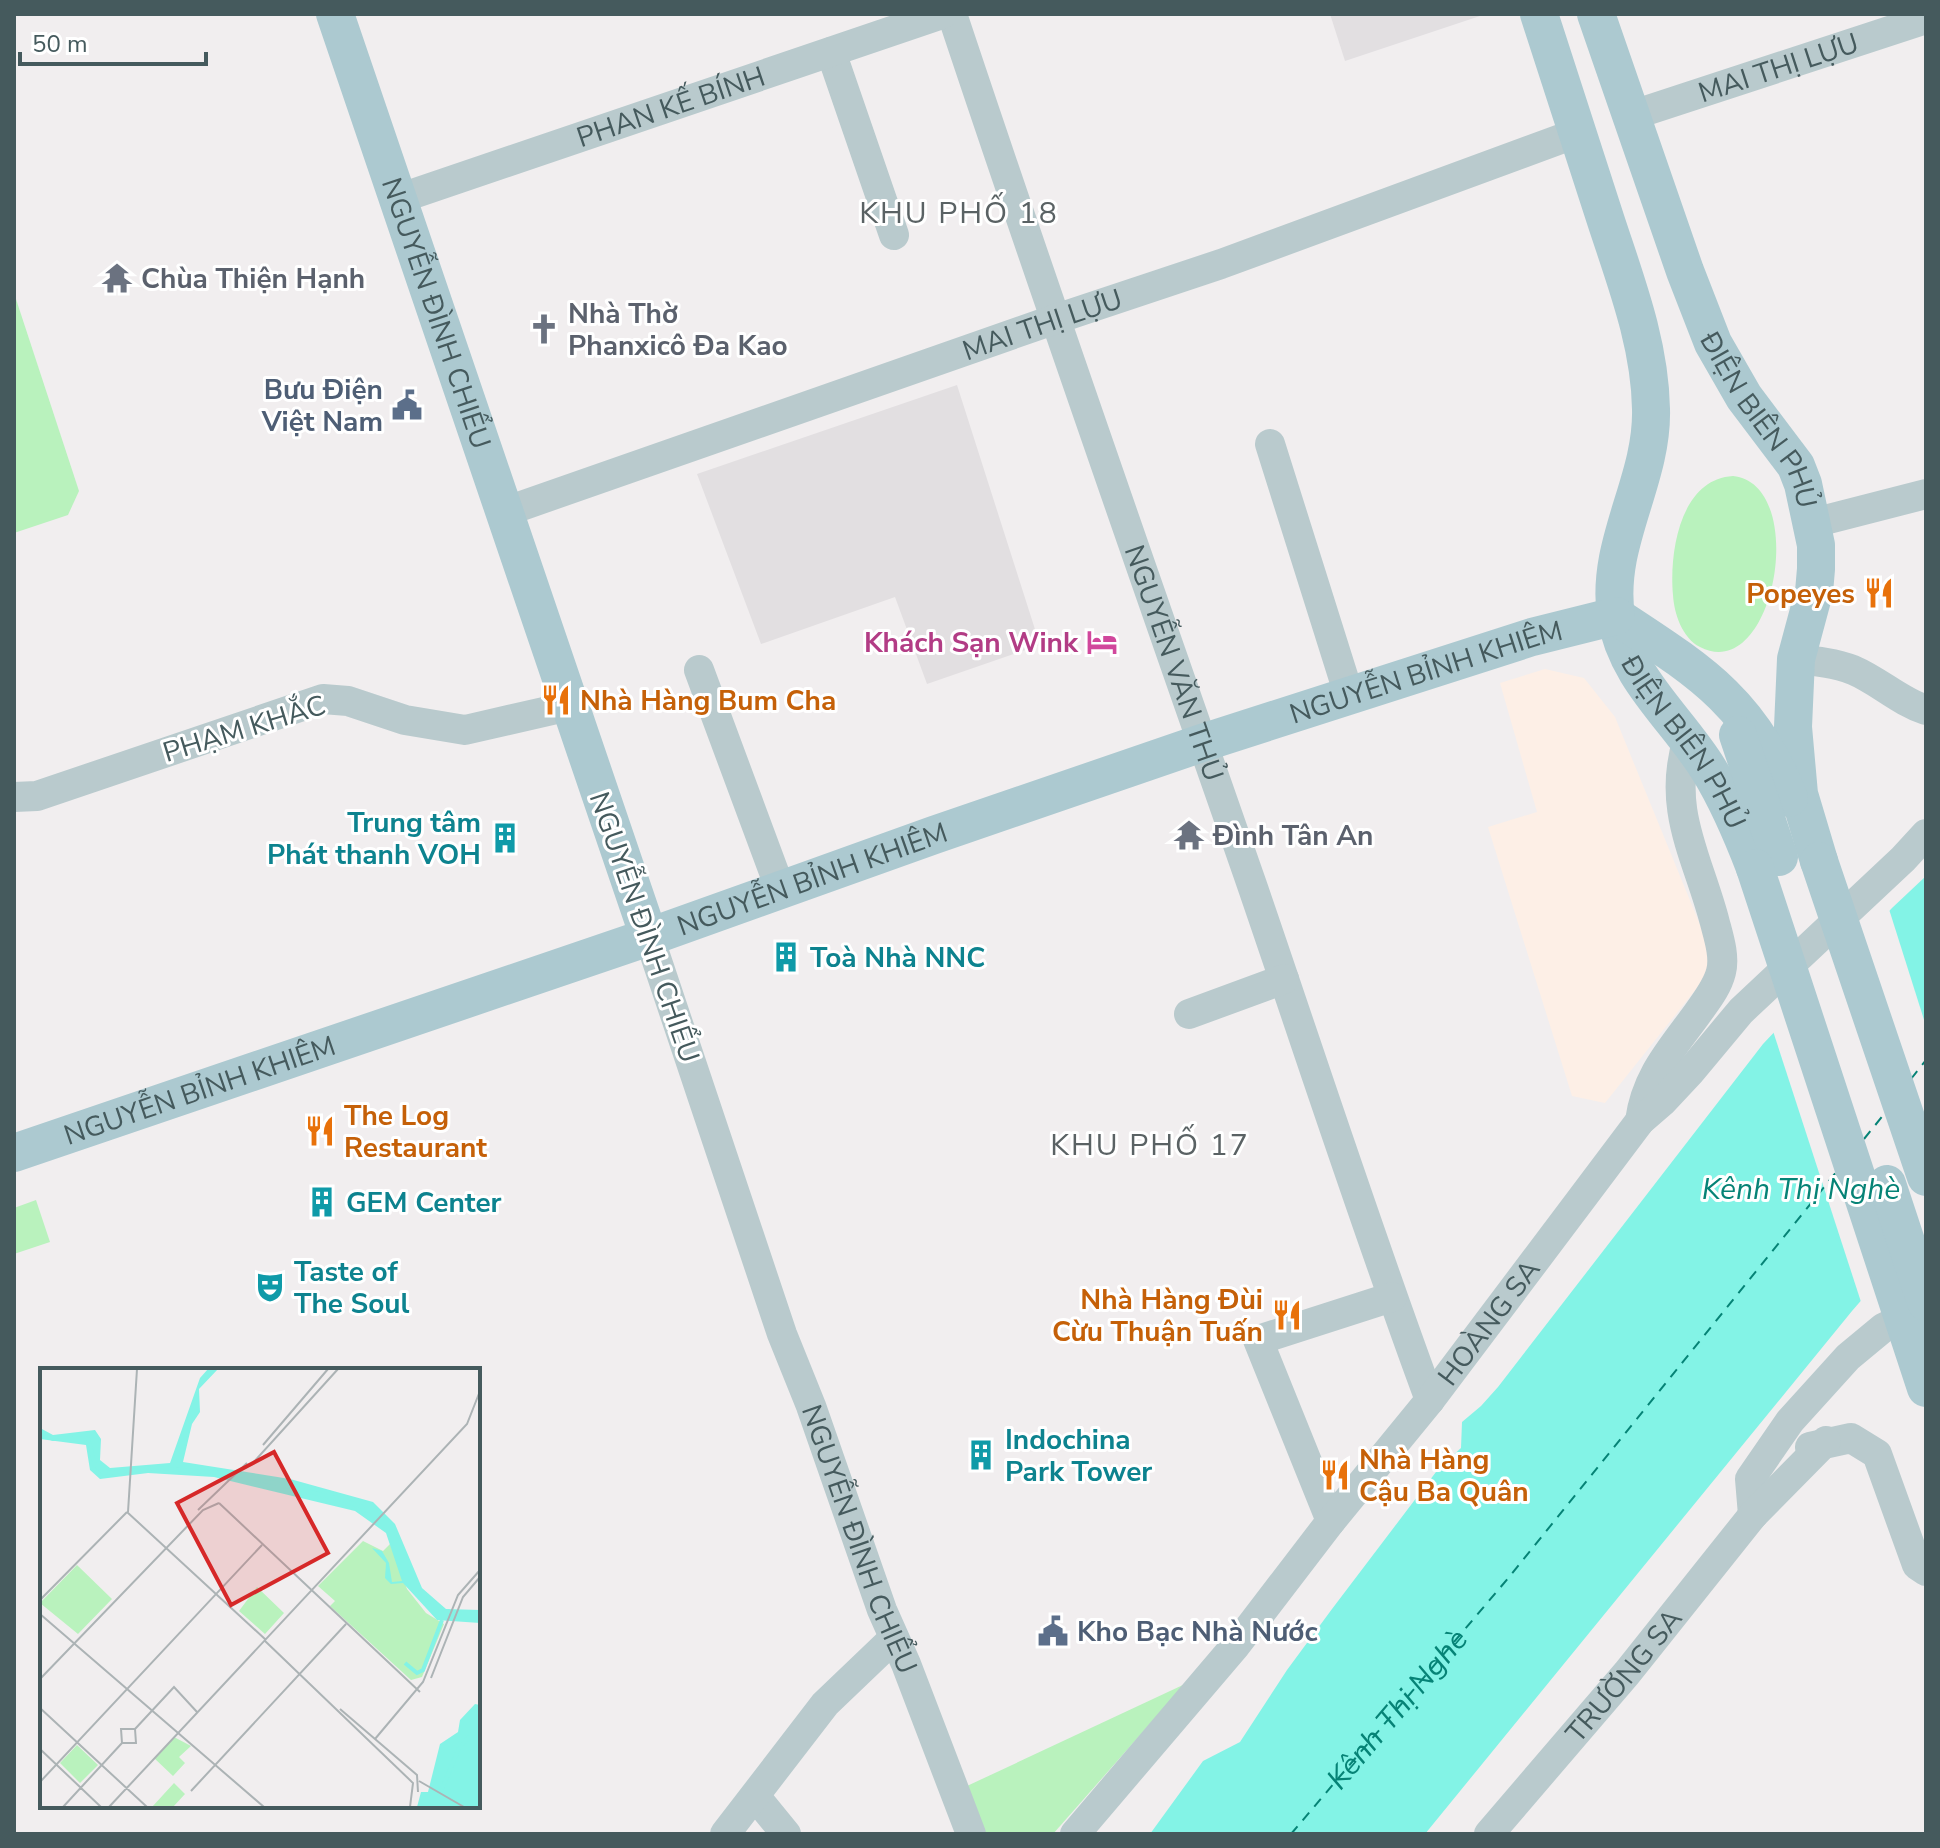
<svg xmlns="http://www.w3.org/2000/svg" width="1940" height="1848" font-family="'Nunito Sans',sans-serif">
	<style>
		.commercial { fill: #fdefe6 }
		.education { fill: #e2dfe1 }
		.green { fill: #b9f2bd }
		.water { fill: #83f3e6 }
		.pier { fill: #f1eeef }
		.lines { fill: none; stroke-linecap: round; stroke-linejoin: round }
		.ferry { stroke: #068376; stroke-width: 2; stroke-dasharray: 10 8; stroke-linecap: butt }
		.minor { stroke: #b9cacd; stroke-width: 30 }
		.major { stroke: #acc9d0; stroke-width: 38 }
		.major-bridge { stroke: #acc9d0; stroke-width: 38 }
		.labels { text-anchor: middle; stroke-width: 6; stroke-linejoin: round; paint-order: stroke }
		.street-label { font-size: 28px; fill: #455a5d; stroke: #fff }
		.worship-label { font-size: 28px; font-weight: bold; fill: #5b616d; stroke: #fff; text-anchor: start }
		.service-label { font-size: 28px; font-weight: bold; fill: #4e5e75; stroke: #fff; text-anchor: end }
		.food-label { font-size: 28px; font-weight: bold; fill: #c56008; stroke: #fff; text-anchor: start }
		.hotel-label { font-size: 28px; font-weight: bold; fill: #b23c85; stroke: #fff; text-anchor: end }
		.culture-label { font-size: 28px; font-weight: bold; fill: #0d838f; stroke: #fff; text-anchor: start }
		.neighbourhood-label { font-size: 30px; letter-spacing: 2px; fill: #5a6264; stroke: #fff }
		.water-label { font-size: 30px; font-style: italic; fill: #068376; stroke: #fff }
		.inset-river { fill: none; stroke: #83f3e6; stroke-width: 4 }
		.inset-road { fill: none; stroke: #acb3b5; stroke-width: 2 }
		.view { fill: #d62828; fill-opacity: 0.15; stroke: #d62828; stroke-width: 4 }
		.inset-edge { fill: none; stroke: #455a5d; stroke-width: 4 }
	</style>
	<rect width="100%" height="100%" fill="#f1eeef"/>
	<polygon class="commercial" points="1545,669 1584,678 1615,717 1716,964 1605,1103 1572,1096 1488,827 1537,812 1500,683"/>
	<g class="education">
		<polygon points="1330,14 1483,14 1483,15 1345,61"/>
		<polygon points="957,385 1040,645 927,684 895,597 761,644 697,474"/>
	</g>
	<g class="green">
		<polygon points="14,293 79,491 68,515 14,533"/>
		<path d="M1733 476C1810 484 1775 686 1700 647 1682 638 1674 613 1673 595 1669 553 1680 479 1733 476Z"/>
		<polygon points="36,1200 50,1242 14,1254 14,1208"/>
		<polygon points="1185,1684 1053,1834 988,1834 981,1830 967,1786"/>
	</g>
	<polygon class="water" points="1926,876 1926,1226 1852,1311 1425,1834 1150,1834 1203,1761 1240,1742 1287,1670 1332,1609 1439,1468 1461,1448 1462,1422 1481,1406 1498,1387 1763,1044 1892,908"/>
	<polygon class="pier" points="1888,906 1926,1026 1926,1232 1862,1305 1772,1028"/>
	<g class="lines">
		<g class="ferry">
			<polyline points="1911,1079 1926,1060"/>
			<polyline points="1864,1139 1885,1113"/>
			<path id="s1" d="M1291 1834 1510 1576 1837 1171"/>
		</g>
		<g class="minor">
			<path id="s2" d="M952 14C1049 306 1151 595 1252 885 1311 1057 1367 1230 1430 1400"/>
			<polyline points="831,52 894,235"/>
			<path id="s3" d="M1630 116 1926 19"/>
			<path id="s4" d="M398 199 942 14"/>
			<polyline points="1270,444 1349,695"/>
			<path id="s5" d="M504 512 1053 320 1221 264 1577 133"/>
			<polyline points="1813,523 1926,494"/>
			<path d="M1796 659C1815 661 1835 663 1853 670 1879 681 1899 701 1926 710"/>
			<polyline points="699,670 781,891"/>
			<polyline points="14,797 37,796 323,699 348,701 405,720 465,730 570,706"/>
			<path id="s6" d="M649 937 782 1334 811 1406 882 1610 906 1664 971 1834"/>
			<polyline points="1189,1014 1284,979"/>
			<path d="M1640 1121C1646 1076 1671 1050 1697 1014 1706 1001 1717 988 1721 972 1725 957 1719 938 1715 923 1698 857 1666 810 1688 739"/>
			<polyline points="1810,1447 1851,1438 1877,1454 1917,1565 1926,1571"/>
			<polyline points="1753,1515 1750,1479 1790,1421 1848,1357 1883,1328 1922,1309"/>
			<polyline points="1331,1521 1258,1340 1392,1297"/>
			<polyline points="755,1796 786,1834"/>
			<polyline points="725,1834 825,1704 894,1638"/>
			<path id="s7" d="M1075 1834 1236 1645 1331 1521 1430 1400 1640 1121 1662 1102 1691 1071 1741 1011 1903 859 1926 834"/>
			<path id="s8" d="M1489 1834 1627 1673 1753 1515 1826 1441"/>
		</g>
		<g class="major">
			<path id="s9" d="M335 14 649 937"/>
			<path id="s10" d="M1539 14C1561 83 1583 152 1606 221 1626 282 1650 344 1651 409 1653 481 1605 543 1616 616 1625 678 1678 719 1709 770 1728 801 1742 834 1755 868"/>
			<path id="s11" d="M1596 14 1685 271 1713 343 1744 397 1796 466 1803 484 1816 545V569L1814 592 1796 659 1793 727 1799 794 1819 861"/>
			<path d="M1616 616C1698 670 1752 702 1789 798"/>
			<polyline points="1738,735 1779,857"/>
			<path id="s12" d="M14 1153 649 937 934 835 1202 743 1532 637 1616 616"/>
		</g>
		<g class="major-bridge">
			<polyline points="1819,861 1926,1177"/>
			<polyline points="1755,868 1926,1388"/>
			<polyline points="1887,1184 1926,1302"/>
		</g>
	</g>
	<defs>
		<g id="temple-bare" transform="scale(2.4)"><path d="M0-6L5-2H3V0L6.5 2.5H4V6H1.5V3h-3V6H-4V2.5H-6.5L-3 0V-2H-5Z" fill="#6b7280" stroke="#fff" stroke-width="2.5" paint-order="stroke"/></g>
		<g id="church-bare" transform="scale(2.4)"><path d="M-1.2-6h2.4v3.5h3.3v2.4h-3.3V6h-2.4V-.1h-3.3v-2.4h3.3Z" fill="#6b7280" stroke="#fff" stroke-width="2.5" paint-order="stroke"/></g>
		<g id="civic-bare" transform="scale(2.4)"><path d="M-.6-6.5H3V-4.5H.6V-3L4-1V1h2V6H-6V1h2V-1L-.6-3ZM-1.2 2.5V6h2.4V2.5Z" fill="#5c6f8a" stroke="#fff" stroke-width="2.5" paint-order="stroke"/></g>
		<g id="restaurant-bare" transform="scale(2.4)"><path d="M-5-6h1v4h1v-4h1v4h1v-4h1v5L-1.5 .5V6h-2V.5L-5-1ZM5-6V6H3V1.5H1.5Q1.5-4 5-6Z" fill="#e8710a" stroke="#fff" stroke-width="2.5" paint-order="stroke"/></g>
		<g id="hotel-bare" transform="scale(2.4)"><path d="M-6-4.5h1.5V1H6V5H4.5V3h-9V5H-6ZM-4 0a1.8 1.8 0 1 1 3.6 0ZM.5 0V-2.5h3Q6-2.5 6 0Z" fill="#d1479c" stroke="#fff" stroke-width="2.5" paint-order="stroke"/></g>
		<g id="building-bare" transform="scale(2.4)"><path d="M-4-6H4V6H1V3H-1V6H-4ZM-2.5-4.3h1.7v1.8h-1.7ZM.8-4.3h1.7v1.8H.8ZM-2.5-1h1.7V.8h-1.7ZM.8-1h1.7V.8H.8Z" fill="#0f9aa8" stroke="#fff" stroke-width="2.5" paint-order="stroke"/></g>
		<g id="theatre-bare" transform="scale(2.4)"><path d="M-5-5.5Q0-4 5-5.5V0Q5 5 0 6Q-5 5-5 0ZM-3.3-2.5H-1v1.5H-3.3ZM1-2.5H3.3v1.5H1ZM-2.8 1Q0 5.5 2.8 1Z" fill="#0f9aa8" stroke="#fff" stroke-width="2.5" paint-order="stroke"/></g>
	</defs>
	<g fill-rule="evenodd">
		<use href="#temple-bare" x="117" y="278"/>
		<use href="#church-bare" x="544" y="329"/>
		<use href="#civic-bare" x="407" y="405"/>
		<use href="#restaurant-bare" x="1879" y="593"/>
		<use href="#hotel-bare" x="1102" y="642"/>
		<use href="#restaurant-bare" x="556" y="700"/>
		<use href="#temple-bare" x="1189" y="835"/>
		<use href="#building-bare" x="505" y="838"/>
		<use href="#building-bare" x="786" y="957"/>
		<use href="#restaurant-bare" x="320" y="1131"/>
		<use href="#building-bare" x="322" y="1202"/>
		<use href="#theatre-bare" x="270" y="1287"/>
		<use href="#restaurant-bare" x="1287" y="1315"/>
		<use href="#building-bare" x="981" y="1455"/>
		<use href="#restaurant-bare" x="1335" y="1475"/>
		<use href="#civic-bare" x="1053" y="1631"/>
	</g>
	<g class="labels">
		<g class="street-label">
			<text dy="10" stroke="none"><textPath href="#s3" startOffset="156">MAI THỊ LỰU</textPath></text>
			<text dy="10" stroke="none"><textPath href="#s4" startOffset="288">PHAN KẾ BÍNH</textPath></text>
			<text dy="10" stroke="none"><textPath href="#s9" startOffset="316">NGUYỄN ĐÌNH CHIỂU</textPath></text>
			<text dy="10" stroke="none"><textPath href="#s5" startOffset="570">MAI THỊ LỰU</textPath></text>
			<text dy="10" stroke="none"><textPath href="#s11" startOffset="440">ÐIỆN BIÊN PHỦ</textPath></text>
			<text dy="10" stroke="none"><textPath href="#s2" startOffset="686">NGUYỄN VĂN THỦ</textPath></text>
			<text dy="10" stroke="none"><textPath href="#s12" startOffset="1492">NGUYỄN BỈNH KHIÊM</textPath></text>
			<text transform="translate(244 728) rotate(-17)" y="10">PHẠM KHẮC</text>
			<text dy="10" stroke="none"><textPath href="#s10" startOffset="768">ĐIỆN BIÊN PHỦ</textPath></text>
			<text dy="10" stroke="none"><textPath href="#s12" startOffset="844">NGUYỄN BỈNH KHIÊM</textPath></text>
			<text transform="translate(645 927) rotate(71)" y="10">NGUYỄN ĐÌNH CHIỂU</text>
			<text dy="10" stroke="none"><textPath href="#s12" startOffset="196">NGUYỄN BỈNH KHIÊM</textPath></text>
			<text dy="10" stroke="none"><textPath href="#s7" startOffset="658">HOÀNG SA</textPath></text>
			<text dy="10" stroke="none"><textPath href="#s6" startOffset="638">NGUYỄN ĐÌNH CHIỂU</textPath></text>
			<text dy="10" stroke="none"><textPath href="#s8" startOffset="208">TRƯỜNG SA</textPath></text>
		</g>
		<g class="worship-label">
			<text x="141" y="288">Chùa Thiện Hạnh</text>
			<text x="568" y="323">Nhà Thờ<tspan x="568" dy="32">Phanxicô Đa Kao</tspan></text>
			<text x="1213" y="845">Đình Tân An</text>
		</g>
		<g class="service-label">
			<text x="383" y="399">Bưu Điện<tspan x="383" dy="32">Việt Nam</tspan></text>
			<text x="1077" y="1641" text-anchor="start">Kho Bạc Nhà Nước</text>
		</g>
		<g class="food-label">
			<text x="1855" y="603" text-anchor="end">Popeyes</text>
			<text x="580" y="710">Nhà Hàng Bum Cha</text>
			<text x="344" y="1125">The Log<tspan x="344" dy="32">Restaurant</tspan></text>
			<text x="1263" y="1309" text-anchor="end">Nhà Hàng Đùi<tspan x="1263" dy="32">Cừu Thuận Tuấn</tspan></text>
			<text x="1359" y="1469">Nhà Hàng<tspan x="1359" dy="32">Cậu Ba Quân</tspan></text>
		</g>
		<g class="hotel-label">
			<text x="1078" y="652">Khách Sạn Wink</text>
		</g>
		<g class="culture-label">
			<text x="481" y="832" text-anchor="end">Trung tâm<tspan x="481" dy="32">Phát thanh VOH</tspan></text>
			<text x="810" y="967">Toà Nhà NNC</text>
			<text x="346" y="1212">GEM Center</text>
			<text x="294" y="1281">Taste of<tspan x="294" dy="32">The Soul</tspan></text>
			<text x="1005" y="1449">Indochina<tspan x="1005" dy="32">Park Tower</tspan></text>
		</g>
		<g class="neighbourhood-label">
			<text x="959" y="223">KHU PHỐ 18</text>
			<text x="1150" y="1155">KHU PHỐ 17</text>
		</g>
		<g class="water-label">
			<text x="1801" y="1199">Kênh Thị Nghè</text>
			<text dy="10" stroke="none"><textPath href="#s1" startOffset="164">Kênh Thị Nghè</textPath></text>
		</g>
	</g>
	<g transform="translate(40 1368)">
		<rect width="440" height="440" fill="#f1eeef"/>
		<path d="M323 173 343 183 350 176 367 221 386 245 404 256 382 309 371 312 290 238 295 233 278 218ZM37 197 72 231 38 266 0 235ZM217 219 244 245 225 266 199 243ZM134 369 151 378 139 389 145 395 133 408 114 390ZM37 377 58 397 40 415 20 395ZM134 415 145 426 133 439H112Z" fill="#b9f2bd"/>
		<path d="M168 1H178L159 21 160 44 152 56 143 94 250 111 333 134 355 156 382 220 406 241 440 242V255L397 252 363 215 351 216 345 210 346 195 332 180 342 183 349 195 352 214 362 213 346 165 315 143 174 109 108 105 60 111 50 102 46 77 0 71V60L13 67 55 62 61 71 60 92 70 100 130 95 160 10ZM435 336 440 337V439H377L381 424H388L400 376 418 364 420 352Z" fill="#83f3e6"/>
		<path class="inset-river" d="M0 66 13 71 48 70 55 97 65 105 117 100 193 106M200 107 300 131 322 139 324 145M365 295 377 305 383 302 402 252M402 421 419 380 440 358"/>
		<path class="inset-road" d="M223 77 288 1M211 97 298 1M179 135 380 324M158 142 207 95M87 144 226 272M88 144 97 1M0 232 87 144M0 246 224 439M224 272 373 415 370 439M391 310 423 229 440 209M0 311 163 142 179 135M0 340 107 439M300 341 377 407 378 424M95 361 134 319 157 344M335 371 383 314 418 227 440 202M82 375 81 361H95M82 375H96L95 361M0 381 61 439M379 413 424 439M0 414 222 177M151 423 306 256M23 439 82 375M69 439 427 56 440 23"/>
		<path class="view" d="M234 84 288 185 191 237 137 135Z"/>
		<rect width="440" height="440" class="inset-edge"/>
	</g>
	<rect width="1940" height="1848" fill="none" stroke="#455a5d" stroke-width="32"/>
	<path d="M20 52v12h186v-12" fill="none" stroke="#455a5d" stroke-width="4"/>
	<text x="32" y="52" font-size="24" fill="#455a5d" stroke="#ffffff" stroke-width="6" paint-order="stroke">50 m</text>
</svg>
